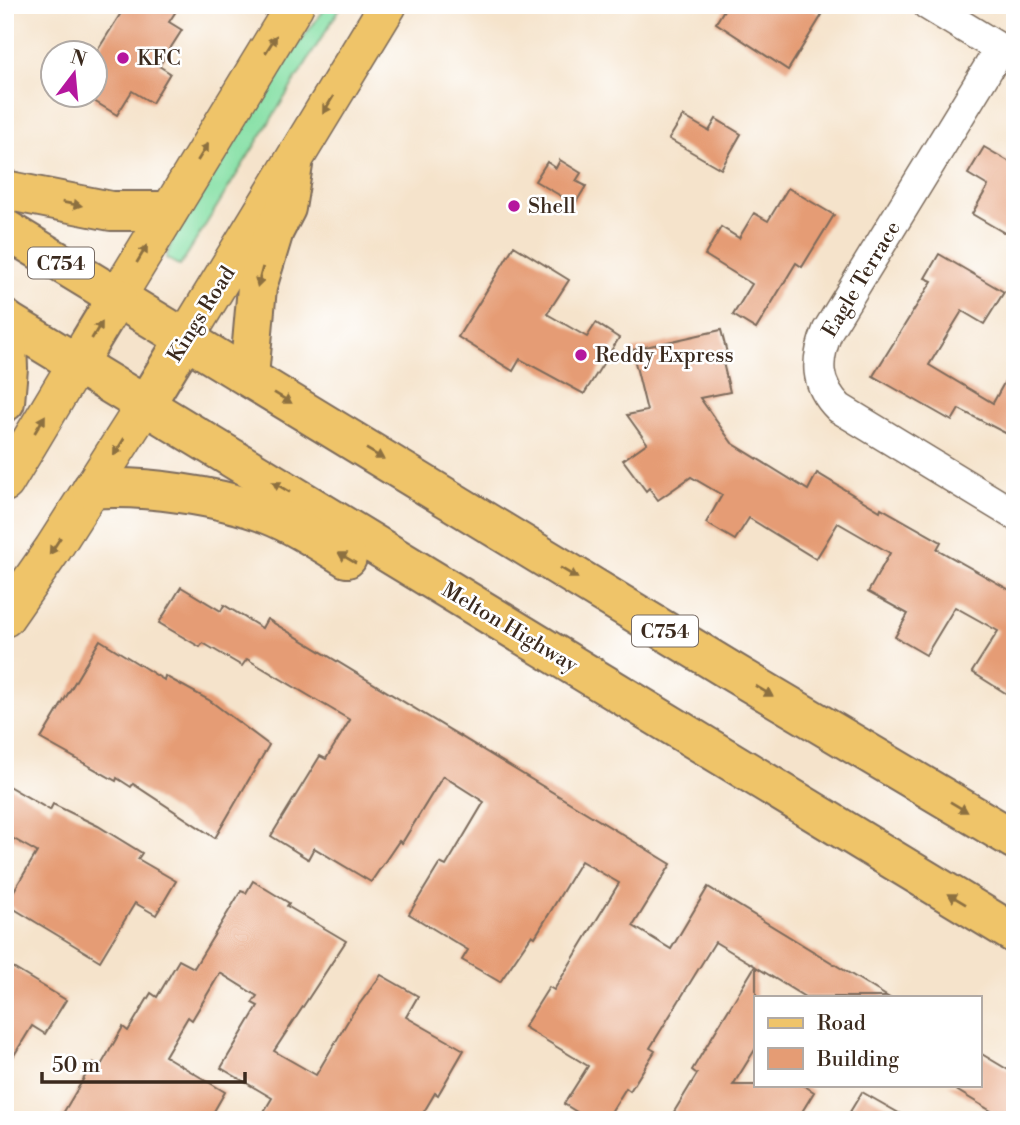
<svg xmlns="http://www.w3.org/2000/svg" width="1020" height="1125" font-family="'Libre Bodoni',serif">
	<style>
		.green { fill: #86e0a6; stroke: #608562; stroke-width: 2 }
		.building { fill: #e59c74 }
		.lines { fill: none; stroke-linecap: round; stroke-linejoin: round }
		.minor-casing { stroke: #7c6b5b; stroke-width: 33 }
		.major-casing { stroke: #7c6b5b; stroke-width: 40 }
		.highway-casing { stroke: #7c6b5b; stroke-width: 42 }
		.minor { stroke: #fff; stroke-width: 30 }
		.major { stroke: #efc469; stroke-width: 37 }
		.highway { stroke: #efc469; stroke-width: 38 }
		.oneway { fill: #8c6f40 }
		.poi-dot { fill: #b5179e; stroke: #fff; stroke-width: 2.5 }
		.labels { text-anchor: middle; stroke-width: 5; stroke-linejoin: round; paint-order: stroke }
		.shield { fill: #fff; stroke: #766a62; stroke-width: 2 }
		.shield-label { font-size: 19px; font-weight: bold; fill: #3b2a1e }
		.poi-label { font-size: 21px; fill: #3b2a1e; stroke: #fff; text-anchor: start }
		.street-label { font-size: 21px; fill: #3b2a1e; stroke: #fff }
	</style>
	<rect width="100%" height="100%" fill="#fff"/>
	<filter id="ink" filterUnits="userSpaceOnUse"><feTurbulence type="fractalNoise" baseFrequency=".0143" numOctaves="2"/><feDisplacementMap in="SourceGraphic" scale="14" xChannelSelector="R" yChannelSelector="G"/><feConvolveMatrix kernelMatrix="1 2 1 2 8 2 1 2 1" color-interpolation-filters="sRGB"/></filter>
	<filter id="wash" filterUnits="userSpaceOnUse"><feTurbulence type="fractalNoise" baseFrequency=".00686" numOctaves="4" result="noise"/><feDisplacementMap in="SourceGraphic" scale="28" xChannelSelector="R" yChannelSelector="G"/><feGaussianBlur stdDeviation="1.57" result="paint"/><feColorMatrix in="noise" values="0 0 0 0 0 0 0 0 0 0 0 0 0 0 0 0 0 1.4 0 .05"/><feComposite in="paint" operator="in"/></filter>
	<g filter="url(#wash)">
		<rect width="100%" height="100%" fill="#f5e3cb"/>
		<polygon class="green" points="328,5 342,5 180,266 166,258 174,235 264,88"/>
		<g id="blocks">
			<g class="building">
				<polygon points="126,5 180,5 169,22 182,30 159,66 170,73 152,103 132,91 117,115 94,101 94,56"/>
				<polygon points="727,5 805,5 822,15 788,70 716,23"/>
				<polygon points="683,116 709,131 716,119 741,134 721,169 669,139"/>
				<polygon points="984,147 1015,165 1015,239 972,214 988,186 968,174"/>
				<polygon points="560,160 581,173 576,181 586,186 575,204 535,181 547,162 556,168"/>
				<polygon points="788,188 834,215 802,267 796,263 756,329 733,315 752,284 705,255 721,227 739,238 754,213 768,221"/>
				<polygon points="514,246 569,280 547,314 587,337 596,323 619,338 584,394 520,359 513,371 458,337"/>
				<polygon points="939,254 1004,292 984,324 962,311 929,365 993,403 1015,363 1015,438 959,409 952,421 873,376 932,281 925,278"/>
				<polygon points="721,330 727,353 721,354 730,392 700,398 732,443 808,490 817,473 880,511 881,508 941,542 937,549 1015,593 1015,699 972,672 998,631 955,607 926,655 895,637 908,614 868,592 890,553 838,523 816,559 749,518 735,540 706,523 722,495 691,477 658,500 649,488 646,491 623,460 647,443 627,415 647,411 632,350"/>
				<polygon points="181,587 221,611 224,605 262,628 267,619 671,864 633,926 671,949 708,887 888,997 805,997 756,967 756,1048 733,1085 803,1085 814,1092 797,1120 669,1120 697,1074 692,1070 755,966 715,942 650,1048 655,1051 630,1091 626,1088 606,1120 590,1120 564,1104 588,1066 524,1027 549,987 554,990 619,883 581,861 535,937 532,935 500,982 462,960 468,950 409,914 440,863 446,866 484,802 443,776 402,843 399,841 371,882 314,848 308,859 271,836 320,756 326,759 350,720 247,659 242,666 203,643 200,647 159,623"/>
				<polygon points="100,640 164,680 165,676 209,700 269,745 215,838 133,784 131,787 117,778 116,781 41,739"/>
				<polygon points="5,784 50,810 53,804 98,826 142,853 138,859 176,881 156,915 135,903 100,961 6,904 37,852 5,834"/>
				<polygon points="253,881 289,903 287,906 346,941 274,1051 316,1075 352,1014 381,975 418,996 406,1017 464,1050 438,1095 435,1093 419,1120 259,1120 272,1098 221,1068 258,1006 252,1003 257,996 220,973 192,1020 188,1017 165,1056 225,1092 209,1120 59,1120 93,1063 100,1067 123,1027 128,1031 151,993 157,997 179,960 194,968 241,891 246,893"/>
				<polygon points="5,963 66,1000 45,1034 32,1026 5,1070"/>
				<polygon points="980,1053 1015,1074 1015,1120 1006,1120 948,1085 980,1085"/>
				<polygon points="862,1092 911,1120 845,1120"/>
			</g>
		</g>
	</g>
	<g filter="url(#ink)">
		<use href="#blocks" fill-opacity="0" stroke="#7c6b5b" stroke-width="2"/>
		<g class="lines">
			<g class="minor-casing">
				<g id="minor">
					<polyline points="928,5 1015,58"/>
					<path d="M1000 49 828 330C815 361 815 384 839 408L1015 515"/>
				</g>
			</g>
			<g class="major-casing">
				<g id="major">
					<polyline points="117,297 295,5"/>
					<polyline points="185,339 388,5"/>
					<polyline points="5,483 77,363"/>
					<polyline points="5,618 53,549 145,405"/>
				</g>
			</g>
			<g class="highway-casing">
				<g id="highway">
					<polyline points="5,190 111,211 168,211"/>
					<polyline points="5,229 729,670 1015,840"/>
					<polyline points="5,320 1015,934"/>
					<polyline points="77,363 117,297"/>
					<polyline points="249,377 257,287 274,231 286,208 293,165"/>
					<polyline points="5,402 8,368 6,320"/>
					<polyline points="145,405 185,339"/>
					<path d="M92 489C142 485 220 496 267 514 295 525 321 542 347 558"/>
				</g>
			</g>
			<use href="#minor" class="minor"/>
			<use href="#major" class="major"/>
			<use href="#highway" class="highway"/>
		</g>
		<defs><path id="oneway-solid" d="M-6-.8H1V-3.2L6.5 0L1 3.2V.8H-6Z" transform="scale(1.75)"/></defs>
		<g class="oneway">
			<use href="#oneway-solid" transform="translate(271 44) rotate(-58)"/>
			<use href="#oneway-solid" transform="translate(328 105) rotate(121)"/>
			<use href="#oneway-solid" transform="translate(203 152) rotate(-58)"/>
			<use href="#oneway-solid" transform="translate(72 204) rotate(10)"/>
			<use href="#oneway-solid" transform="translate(142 254) rotate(-59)"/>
			<use href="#oneway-solid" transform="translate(260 277) rotate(105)"/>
			<use href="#oneway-solid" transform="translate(97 330) rotate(-59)"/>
			<use href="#oneway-solid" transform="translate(283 398) rotate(31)"/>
			<use href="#oneway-solid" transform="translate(40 424) rotate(-59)"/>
			<use href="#oneway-solid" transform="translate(119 447) rotate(122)"/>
			<use href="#oneway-solid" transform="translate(375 454) rotate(31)"/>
			<use href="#oneway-solid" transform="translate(281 487) rotate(-149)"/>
			<use href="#oneway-solid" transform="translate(55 546) rotate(123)"/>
			<use href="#oneway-solid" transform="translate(347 558) rotate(-149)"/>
			<use href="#oneway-solid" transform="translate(569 573) rotate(31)"/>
			<use href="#oneway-solid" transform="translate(764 691) rotate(31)"/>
			<use href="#oneway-solid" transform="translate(959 807) rotate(31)"/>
			<use href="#oneway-solid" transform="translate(957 899) rotate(-149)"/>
		</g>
	</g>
	<g class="poi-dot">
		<circle cx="123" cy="58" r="7"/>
		<circle cx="514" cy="206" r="7"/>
		<circle cx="581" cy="355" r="7"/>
	</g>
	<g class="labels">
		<g class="shield">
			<rect x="28" y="247.5" width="66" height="31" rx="5"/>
			<rect x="632" y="615.5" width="66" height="31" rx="5"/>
		</g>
		<g class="shield-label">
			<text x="61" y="270">C754</text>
			<text x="665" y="638">C754</text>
		</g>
		<g class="poi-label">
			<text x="137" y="65">KFC</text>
			<text x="528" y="213">Shell</text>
			<text x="595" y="362">Reddy Express</text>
		</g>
		<g class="street-label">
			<text transform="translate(861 279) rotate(-59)" y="7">Eagle Terrace</text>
			<text transform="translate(201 314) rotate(-58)" y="7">Kings Road</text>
			<text transform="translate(510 627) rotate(31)" y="7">Melton Highway</text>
		</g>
	</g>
	<rect width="1020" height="1125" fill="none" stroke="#fff" stroke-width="28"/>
	<rect x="754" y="996" width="228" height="91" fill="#ffffff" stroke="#b1aaa5" stroke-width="2"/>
	<rect x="768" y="1018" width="35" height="10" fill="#efc469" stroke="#b1aaa5" stroke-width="2"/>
	<text x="817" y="1030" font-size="21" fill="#3b2a1e">Road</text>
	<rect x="768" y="1048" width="35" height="21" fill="#e59c74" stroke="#b1aaa5" stroke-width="2"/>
	<text x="817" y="1066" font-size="21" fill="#3b2a1e">Building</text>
	<g transform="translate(74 74) rotate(16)"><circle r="33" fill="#ffffff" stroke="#b1aaa5" stroke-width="2"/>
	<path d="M0-5L12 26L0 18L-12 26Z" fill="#b5179e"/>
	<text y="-10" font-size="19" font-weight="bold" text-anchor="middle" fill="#3b2a1e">N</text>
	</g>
	<path d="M42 1072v10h203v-10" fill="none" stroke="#3b2a1e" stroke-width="3.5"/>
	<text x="52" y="1072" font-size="21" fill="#3b2a1e" stroke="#ffffff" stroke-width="5" paint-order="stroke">50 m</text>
</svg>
